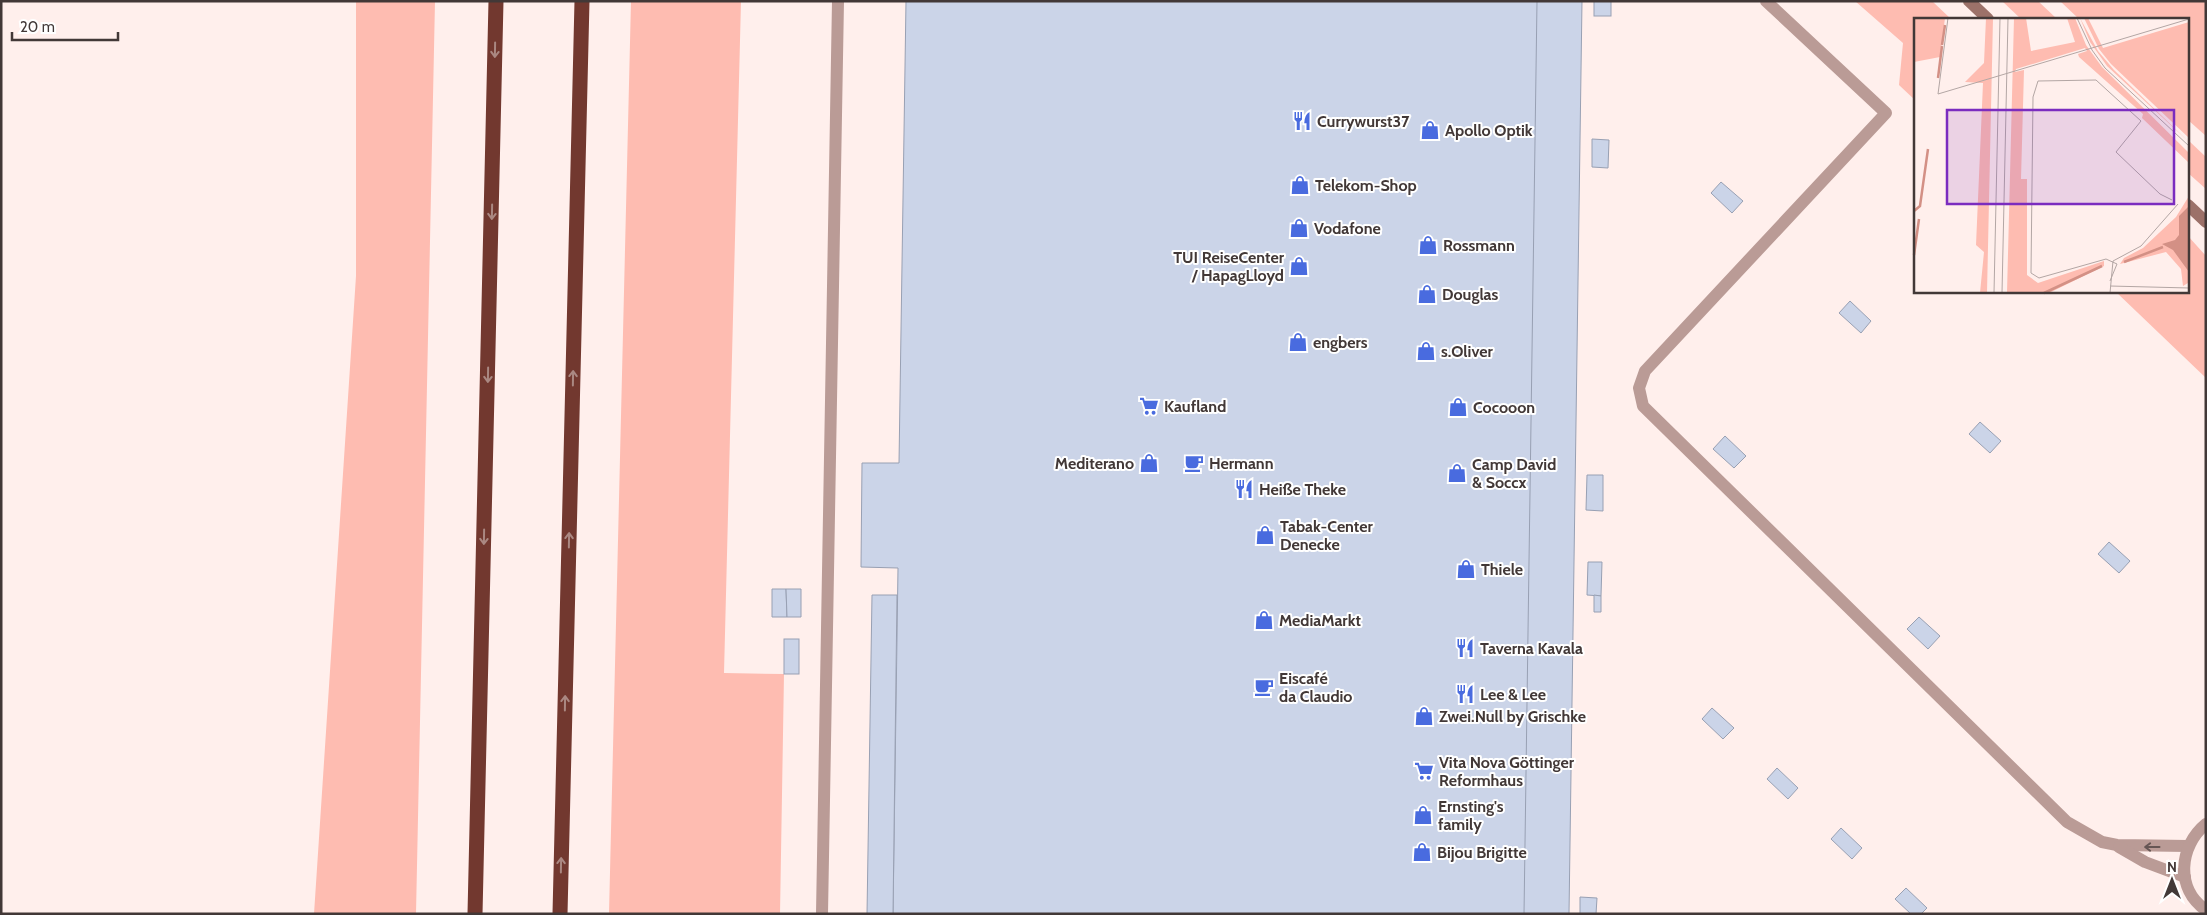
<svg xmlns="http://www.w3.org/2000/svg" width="2207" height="915" font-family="Cabin,sans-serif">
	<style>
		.green { fill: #febcb1 }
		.building { fill: #cbd4e8; stroke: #98a0b3 }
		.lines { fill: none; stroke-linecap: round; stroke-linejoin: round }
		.lane { stroke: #ba9b96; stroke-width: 12 }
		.street { stroke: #ba9b96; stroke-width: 12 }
		.secondary { stroke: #9c7169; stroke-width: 12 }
		.highway { stroke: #72382f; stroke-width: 15 }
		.oneway { stroke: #aa8882 }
		.oneway2 { stroke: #665654 }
		.labels { text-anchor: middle; stroke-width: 4; stroke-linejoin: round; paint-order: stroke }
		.poi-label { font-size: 16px; font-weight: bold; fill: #423837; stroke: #fff; text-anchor: start }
		.inset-river { fill: none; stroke: #d39085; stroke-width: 2.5 }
		.inset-road { fill: none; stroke: #b3a6a4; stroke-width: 1 }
		.view { fill: #7b2cbf; fill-opacity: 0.15; stroke: #7b2cbf; stroke-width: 2.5 }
		.inset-edge { fill: none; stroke: #423837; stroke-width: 2.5 }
	</style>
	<rect width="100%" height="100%" fill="#ffefec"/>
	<g class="green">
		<polygon points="356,1 435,1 416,914 314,914 356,276"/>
		<polygon points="631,1 741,1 724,673 784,674 780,914 609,914"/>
		<polygon points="1855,1 1932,1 1951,19 1916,19 1916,101 1899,85 1903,43"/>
		<polygon points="2002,1 2038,1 2057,19 2021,19"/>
		<polygon points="2060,1 2206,1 2206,136 2188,120 2188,19 2079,19"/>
		<polygon points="2188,140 2206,157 2206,189 2188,173"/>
		<polygon points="2188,236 2206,256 2206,378 2115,291 2188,291"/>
	</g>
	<g class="building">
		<polygon points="906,1 1553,1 1540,914 893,914 898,568 861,567 862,463 899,463"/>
		<polygon points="1537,1 1582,1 1569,914 1524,914"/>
		<rect x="1594" y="1" width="17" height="15"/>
		<polygon points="1592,139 1609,140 1608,168 1592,167"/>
		<polygon points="1721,182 1743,201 1732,213 1711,193"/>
		<polygon points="1850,301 1871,321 1861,333 1839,313"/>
		<polygon points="1980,422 2001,441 1990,453 1969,434"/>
		<polygon points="1725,436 1746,456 1734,468 1713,449"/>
		<polygon points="1587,475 1603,475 1603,511 1586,510"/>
		<polygon points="2109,542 2130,561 2119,573 2098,554"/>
		<polygon points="1588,562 1602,562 1601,596 1587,595"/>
		<polygon points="772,589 786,589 787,617 772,617"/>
		<polygon points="786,589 801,589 801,617 787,617"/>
		<polygon points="872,595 897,595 893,914 867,914"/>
		<polygon points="1594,595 1601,596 1601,612 1594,612"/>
		<polygon points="1919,617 1940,636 1928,649 1907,629"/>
		<rect x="784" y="639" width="15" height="35"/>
		<polygon points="1712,708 1734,728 1723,739 1702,719"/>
		<polygon points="1777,768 1798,788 1788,799 1767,779"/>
		<polygon points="1841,828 1862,848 1852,859 1831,839"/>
		<polygon points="1906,888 1927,908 1921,914 1911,914 1895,899"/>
		<polygon points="1580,897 1597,898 1596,914 1580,914"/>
	</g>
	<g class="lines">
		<g class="lane">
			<polyline points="1766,1 1886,113 1645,371 1639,388 1643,406 2067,822 2102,842 2117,845 2188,846"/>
			<polyline points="2119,847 2145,862 2185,877"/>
			<polyline points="822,914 838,1"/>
		</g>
		<path class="street" d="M2206 824C2179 846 2175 889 2206 910"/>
		<g class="secondary">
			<polyline points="1969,1 1988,19"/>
			<polyline points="2188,205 2206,222"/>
		</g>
		<g class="highway">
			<polyline points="475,914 496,1"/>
			<polyline points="560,914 582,1"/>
		</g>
	</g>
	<defs><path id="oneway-shaft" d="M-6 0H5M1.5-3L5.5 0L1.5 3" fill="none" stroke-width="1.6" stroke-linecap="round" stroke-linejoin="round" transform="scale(1.25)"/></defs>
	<g class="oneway">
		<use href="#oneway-shaft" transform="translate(495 50) rotate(91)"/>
		<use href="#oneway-shaft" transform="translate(492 212) rotate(91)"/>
		<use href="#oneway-shaft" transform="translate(488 375) rotate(91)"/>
		<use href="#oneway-shaft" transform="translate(573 378) rotate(-89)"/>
		<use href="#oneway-shaft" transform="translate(484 537) rotate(91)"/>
		<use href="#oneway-shaft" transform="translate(569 540) rotate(-89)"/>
		<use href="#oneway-shaft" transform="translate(565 703) rotate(-89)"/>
		<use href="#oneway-shaft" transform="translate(561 865) rotate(-89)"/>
	</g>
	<use class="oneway2" href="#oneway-shaft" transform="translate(2152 847) rotate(180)"/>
	<defs>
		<g id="restaurant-bare" transform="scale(1.5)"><path d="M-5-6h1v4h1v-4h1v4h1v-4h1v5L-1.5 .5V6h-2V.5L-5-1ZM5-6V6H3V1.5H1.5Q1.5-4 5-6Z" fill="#496bdf" stroke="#fff" stroke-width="2.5" paint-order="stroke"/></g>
		<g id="shop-bare" transform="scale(1.5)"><path d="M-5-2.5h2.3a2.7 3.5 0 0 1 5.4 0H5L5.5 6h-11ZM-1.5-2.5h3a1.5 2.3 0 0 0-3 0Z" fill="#496bdf" stroke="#fff" stroke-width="2.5" paint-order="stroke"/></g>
		<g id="supermarket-bare" transform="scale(1.5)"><path d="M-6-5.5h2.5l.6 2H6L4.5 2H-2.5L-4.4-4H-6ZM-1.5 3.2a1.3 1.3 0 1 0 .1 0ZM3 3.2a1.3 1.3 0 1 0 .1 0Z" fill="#496bdf" stroke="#fff" stroke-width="2.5" paint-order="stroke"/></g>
		<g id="cafe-bare" transform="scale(1.5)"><path d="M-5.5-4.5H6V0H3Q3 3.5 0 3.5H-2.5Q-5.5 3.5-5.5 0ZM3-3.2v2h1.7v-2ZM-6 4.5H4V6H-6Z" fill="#496bdf" stroke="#fff" stroke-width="2.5" paint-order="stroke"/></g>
	</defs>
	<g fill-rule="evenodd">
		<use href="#restaurant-bare" x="1302" y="121"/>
		<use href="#shop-bare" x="1430" y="130"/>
		<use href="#shop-bare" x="1300" y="185"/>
		<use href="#shop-bare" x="1299" y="228"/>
		<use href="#shop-bare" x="1428" y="245"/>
		<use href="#shop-bare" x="1299" y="266"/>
		<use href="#shop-bare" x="1427" y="294"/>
		<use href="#shop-bare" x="1298" y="342"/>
		<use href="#shop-bare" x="1426" y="351"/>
		<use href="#supermarket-bare" x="1149" y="406"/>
		<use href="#shop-bare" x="1458" y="407"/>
		<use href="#shop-bare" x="1149" y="463"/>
		<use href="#cafe-bare" x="1194" y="463"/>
		<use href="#shop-bare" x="1457" y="473"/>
		<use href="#restaurant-bare" x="1244" y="489"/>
		<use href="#shop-bare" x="1265" y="535"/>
		<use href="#shop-bare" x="1466" y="569"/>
		<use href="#shop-bare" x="1264" y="620"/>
		<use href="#restaurant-bare" x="1465" y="648"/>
		<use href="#cafe-bare" x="1264" y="687"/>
		<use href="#restaurant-bare" x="1465" y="694"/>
		<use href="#shop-bare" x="1424" y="716"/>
		<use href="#supermarket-bare" x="1424" y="771"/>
		<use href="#shop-bare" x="1423" y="815"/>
		<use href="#shop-bare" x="1422" y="852"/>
	</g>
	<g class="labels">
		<g class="poi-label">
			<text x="1317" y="127">Currywurst37</text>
			<text x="1445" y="136">Apollo Optik</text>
			<text x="1315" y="191">Telekom-Shop</text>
			<text x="1314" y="234">Vodafone</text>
			<text x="1443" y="251">Rossmann</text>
			<text x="1284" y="263" text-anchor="end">TUI ReiseCenter<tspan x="1284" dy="18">/ HapagLloyd</tspan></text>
			<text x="1442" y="300">Douglas</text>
			<text x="1313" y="348">engbers</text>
			<text x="1441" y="357">s.Oliver</text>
			<text x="1164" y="412">Kaufland</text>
			<text x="1473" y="413">Cocooon</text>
			<text x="1134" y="469" text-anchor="end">Mediterano</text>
			<text x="1209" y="469">Hermann</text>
			<text x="1472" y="470">Camp David<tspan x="1472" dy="18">&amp; Soccx</tspan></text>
			<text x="1259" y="495">Heiße Theke</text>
			<text x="1280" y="532">Tabak-Center<tspan x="1280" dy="18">Denecke</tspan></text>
			<text x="1481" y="575">Thiele</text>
			<text x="1279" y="626">MediaMarkt</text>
			<text x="1480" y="654">Taverna Kavala</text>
			<text x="1279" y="684">Eiscafé<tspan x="1279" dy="18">da Claudio</tspan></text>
			<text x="1480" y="700">Lee &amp; Lee</text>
			<text x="1439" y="722">Zwei.Null by Grischke</text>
			<text x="1439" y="768">Vita Nova Göttinger<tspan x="1439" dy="18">Reformhaus</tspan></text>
			<text x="1438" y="812">Ernsting's<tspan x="1438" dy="18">family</tspan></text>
			<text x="1437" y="858">Bijou Brigitte</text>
		</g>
	</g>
	<g transform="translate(1914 18)">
		<rect width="275" height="275" fill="#ffefec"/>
		<path d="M0 0H31L26 39 0 44ZM72 0H79L73 275H66L70 234 62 227 69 65 51 64 70 45ZM100 0H112L117 33 161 24 153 0H161L172 27 188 49 275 135V145L228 100 229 96 165 39 164 36 173 33 171 30 102 51 101 54 110 52 107 161H113V257L124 265 190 243V248L135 275H93ZM166 0 184 33 200 52 275 124 193 48 176 24ZM170 0H174L189 30 275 4V120L197 46 185 31ZM275 178V268L274 265 269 268 267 251 252 234 206 246 210 240 229 230 262 199Z" fill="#febcb1"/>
		<path d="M275 188V254L259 232 248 226 261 222 265 217V198Z" fill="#d39085"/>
		<path class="inset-river" d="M28 27 31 7M24 60 28 28M0 193 6 188 14 131M0 237 5 201M210 244 249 229M130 275 188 248"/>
		<path class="inset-road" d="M34 0 24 76 275 1M163 0 178 32 191 50 275 128M196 263 203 246 192 241 125 260 117 255 119 79 124 63 182 62 194 73 227 103 202 134 246 176 258 182M196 268 275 270M80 275 86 0M88 275 94 0M196 275 199 243 227 228 264 186"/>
		<path class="view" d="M33 92H260V186H33Z"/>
		<rect width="275" height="275" class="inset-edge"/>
	</g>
	<rect width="2207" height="915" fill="none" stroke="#423837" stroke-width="5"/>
	<g transform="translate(2172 880)" stroke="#ffffff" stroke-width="4" paint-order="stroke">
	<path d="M0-4L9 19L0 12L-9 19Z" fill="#423837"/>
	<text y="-8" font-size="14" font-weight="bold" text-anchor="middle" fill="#423837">N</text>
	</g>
	<path d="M12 32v8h106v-8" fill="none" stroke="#423837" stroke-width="2.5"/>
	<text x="20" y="32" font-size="15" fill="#423837" stroke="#ffffff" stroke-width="4" paint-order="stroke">20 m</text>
</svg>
